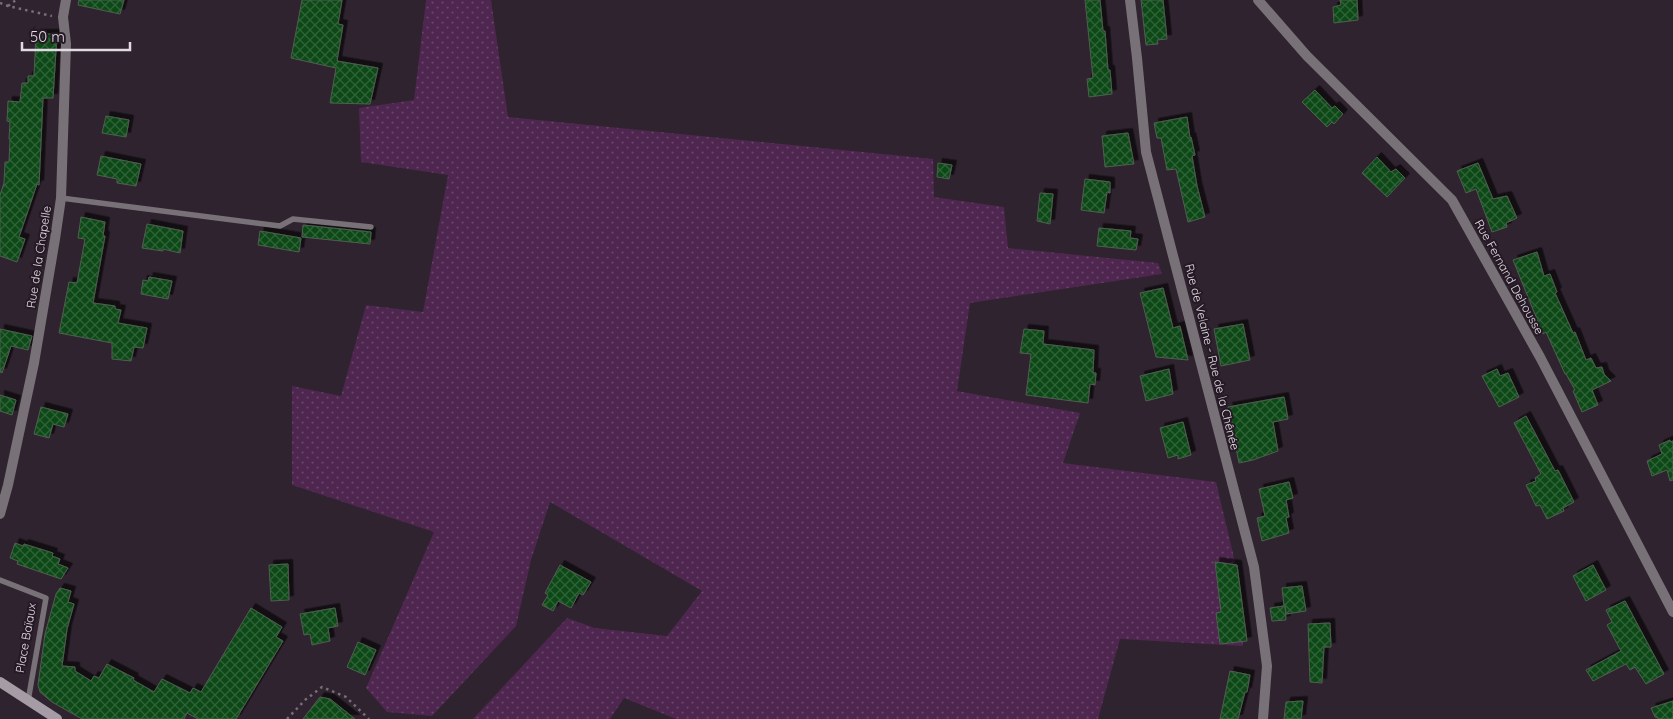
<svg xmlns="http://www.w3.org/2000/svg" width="1673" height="719" font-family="Quicksand,sans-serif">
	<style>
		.grass { fill: url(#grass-dots) }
		.building { fill: url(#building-cross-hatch); stroke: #505e51; filter: url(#shadow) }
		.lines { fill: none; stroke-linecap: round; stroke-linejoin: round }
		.path { stroke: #786e78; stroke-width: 2.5; stroke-dasharray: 2.5 4; stroke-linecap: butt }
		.lane { stroke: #787278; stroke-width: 5.5 }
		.street { stroke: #787278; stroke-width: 10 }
		.secondary { stroke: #a69ca6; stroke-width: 10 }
		.labels { text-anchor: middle; stroke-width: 4; stroke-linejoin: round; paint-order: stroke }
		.street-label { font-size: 12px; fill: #e3dbe3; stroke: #241924 }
	</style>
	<defs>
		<pattern id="grass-dots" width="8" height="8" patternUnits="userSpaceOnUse" patternTransform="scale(1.25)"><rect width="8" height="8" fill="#4e264f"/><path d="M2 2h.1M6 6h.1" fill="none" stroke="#674568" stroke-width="1.8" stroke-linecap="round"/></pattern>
		<pattern id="building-cross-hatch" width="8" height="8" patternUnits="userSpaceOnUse" patternTransform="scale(1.25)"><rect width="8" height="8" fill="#0e4917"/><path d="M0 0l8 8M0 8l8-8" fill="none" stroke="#316339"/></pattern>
		<filter id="shadow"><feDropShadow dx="4.5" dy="-4.5" stdDeviation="0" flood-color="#0009"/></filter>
	</defs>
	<rect width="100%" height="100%" fill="#2e232e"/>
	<polygon class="grass" points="426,0 491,0 508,117 933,159 934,197 1004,207 1008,248 1158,263 1162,274 970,303 957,391 1080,413 1063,463 1216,482 1237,570 1243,646 1120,639 1098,719 676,719 624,698 610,719 473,719 567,618 595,628 667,636 702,591 550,502 531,560 516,626 432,716 387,712 366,688 434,532 292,485 292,386 341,396 366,305 423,312 448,175 361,162 359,108 414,100"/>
	<g class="building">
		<polygon points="79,0 124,0 120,14 78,5"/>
		<polygon points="302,0 342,0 338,24 343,25 337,61 378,68 370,104 330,103 336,68 291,58"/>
		<polygon points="1085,0 1100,0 1103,31 1105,31 1108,70 1110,70 1112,94 1089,97 1087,79 1093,78"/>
		<polygon points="1141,0 1163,0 1167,39 1157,40 1158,44 1146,45"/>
		<polygon points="1340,0 1357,0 1358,20 1334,23 1333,7 1341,5"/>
		<polygon points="36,34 57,34 53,98 43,98 39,185 37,184 19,237 25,239 17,262 0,256 0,195 4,183 5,162 9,162 10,139 9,139 10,122 7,121 8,101 20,102 22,83 28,83 28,76 34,76"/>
		<polygon points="1315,90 1332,108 1335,106 1343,114 1334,124 1332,122 1327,127 1302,102"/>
		<polygon points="106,116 129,120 126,137 102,133"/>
		<polygon points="1187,117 1190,138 1191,137 1195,155 1192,156 1197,186 1205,217 1188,222 1176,169 1167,170 1161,138 1157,138 1154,123"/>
		<polygon points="1128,133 1134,164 1105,167 1102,136"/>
		<polygon points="101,156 141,164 136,186 117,183 117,179 97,175"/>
		<polygon points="1377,157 1391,172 1396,169 1405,178 1387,197 1362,173"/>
		<polygon points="938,163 952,165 949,179 937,177"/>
		<polygon points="1478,163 1493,199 1507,196 1517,218 1506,223 1507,227 1492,232 1476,189 1466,193 1457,171"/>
		<polygon points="1085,179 1110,182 1110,193 1107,192 1104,213 1081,210"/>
		<polygon points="1040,193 1053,194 1050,224 1037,221"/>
		<polygon points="81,217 105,222 103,236 105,236 93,303 115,306 115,309 121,310 118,323 147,328 143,348 134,347 131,361 112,359 112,343 59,333 69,282 77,283 85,239 78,238"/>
		<polygon points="147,224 183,231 180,253 163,249 163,251 142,248"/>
		<polygon points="303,225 371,232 370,244 302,237"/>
		<polygon points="1099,228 1131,231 1130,238 1138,239 1136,250 1097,246"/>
		<polygon points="260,231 301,238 299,252 258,245"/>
		<polygon points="1537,252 1544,276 1550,274 1557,292 1555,293 1573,333 1575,332 1586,360 1591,358 1596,368 1602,367 1604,374 1611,381 1592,390 1598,405 1582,412 1573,391 1575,390 1566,374 1565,374 1546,332 1543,334 1513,260"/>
		<polygon points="149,277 172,281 168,299 141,294 143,280 148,281"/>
		<polygon points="1163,288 1173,328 1180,326 1188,360 1156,357 1140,293"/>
		<polygon points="1243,324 1250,360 1221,366 1214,329"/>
		<polygon points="0,329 32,336 28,350 11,346 2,373 0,372"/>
		<polygon points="1024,329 1044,331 1043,344 1094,350 1093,373 1096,373 1095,385 1090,384 1088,403 1026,395 1031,354 1020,353"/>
		<polygon points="1169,369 1173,394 1146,401 1140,376"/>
		<polygon points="1497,369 1500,376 1508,373 1519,397 1499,407 1482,376"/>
		<polygon points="0,395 16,400 12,415 0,411"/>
		<polygon points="1284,397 1288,419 1273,422 1278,451 1253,460 1239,463 1228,407"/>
		<polygon points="41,407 68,414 64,427 53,424 49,438 34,434"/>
		<polygon points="1526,416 1555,471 1558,470 1574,502 1563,508 1564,511 1547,519 1540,505 1536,506 1526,485 1536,481 1535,478 1541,474 1514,423"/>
		<polygon points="1183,422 1191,455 1178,459 1178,455 1168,458 1160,428"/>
		<polygon points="1670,440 1670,442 1673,441 1673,480 1670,481 1667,470 1652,476 1647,461 1662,454 1659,445"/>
		<polygon points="1289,482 1293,498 1286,500 1289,517 1286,518 1289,533 1262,541 1257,518 1265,516 1259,489"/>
		<polygon points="15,543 23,546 24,544 53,553 52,556 60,559 58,564 68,568 61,579 17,564 18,561 10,558"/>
		<polygon points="1215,562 1237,565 1247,641 1220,644 1216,613 1221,612"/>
		<polygon points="288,564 289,600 271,601 269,565"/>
		<polygon points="560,565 591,582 583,595 579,593 571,608 558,601 553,611 542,605 548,595 545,593"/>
		<polygon points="1593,565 1606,590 1586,601 1573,576"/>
		<polygon points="1302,586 1306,611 1286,614 1285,606 1286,620 1272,621 1270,608 1284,606 1282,588"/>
		<polygon points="60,588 71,591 68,602 74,604 67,629 62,666 75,667 75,671 91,681 94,676 99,678 107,664 134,678 133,680 154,692 162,679 190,693 193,688 201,692 251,608 282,627 276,637 283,641 236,719 198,719 187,713 184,719 82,719 52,702 40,692 38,685 45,634 56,594"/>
		<polygon points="1625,601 1664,674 1646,684 1635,667 1630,670 1626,664 1593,681 1586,670 1621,651 1607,625 1612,622 1606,610"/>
		<polygon points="335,608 338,626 328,628 330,641 312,645 310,634 304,635 300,614"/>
		<polygon points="1330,623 1331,647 1324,647 1322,683 1310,682 1308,624"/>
		<polygon points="358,642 376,650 365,675 347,667"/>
		<polygon points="1230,671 1250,675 1247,692 1245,692 1238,719 1220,719"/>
		<polygon points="320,697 330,699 355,719 303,719"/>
		<polygon points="1303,701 1301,719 1284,719 1286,702"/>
		<polygon points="1673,701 1673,719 1660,719 1655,717 1651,708"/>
	</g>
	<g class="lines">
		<g class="path">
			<polyline points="0,3 8,6 52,16"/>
			<polyline points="8,6 16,0"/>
			<polyline points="287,719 305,700 322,687 346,697 369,719"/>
		</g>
		<g class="lane">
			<polyline points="61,198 280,226 293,219 371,227"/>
			<polyline points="0,580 46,598 28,701"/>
		</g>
		<g class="street">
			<polyline points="1130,0 1137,58 1146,152 1254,567 1267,666 1263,719"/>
			<polyline points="1258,0 1307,56 1452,200 1540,357 1673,612"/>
			<polyline points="0,514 8,485 34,363 55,239 61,198 66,44 63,17 66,0"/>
		</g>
		<polyline class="secondary" points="0,682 57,719"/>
	</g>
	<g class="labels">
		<g class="street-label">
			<text transform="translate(39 257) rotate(-81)" y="4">Rue de la Chapelle</text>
			<text transform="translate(1509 277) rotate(61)" y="4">Rue Fernand Dehousse</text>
			<text transform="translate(1212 357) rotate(76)" y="4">Rue de Velaine - Rue de la Chênée</text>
			<text transform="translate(26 638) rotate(-80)" y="4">Place Baïaux</text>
		</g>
	</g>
	<path d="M22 42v8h108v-8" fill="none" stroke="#e3dbe3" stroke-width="2.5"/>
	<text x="30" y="42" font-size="15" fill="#e3dbe3" stroke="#241924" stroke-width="4" paint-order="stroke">50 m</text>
</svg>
